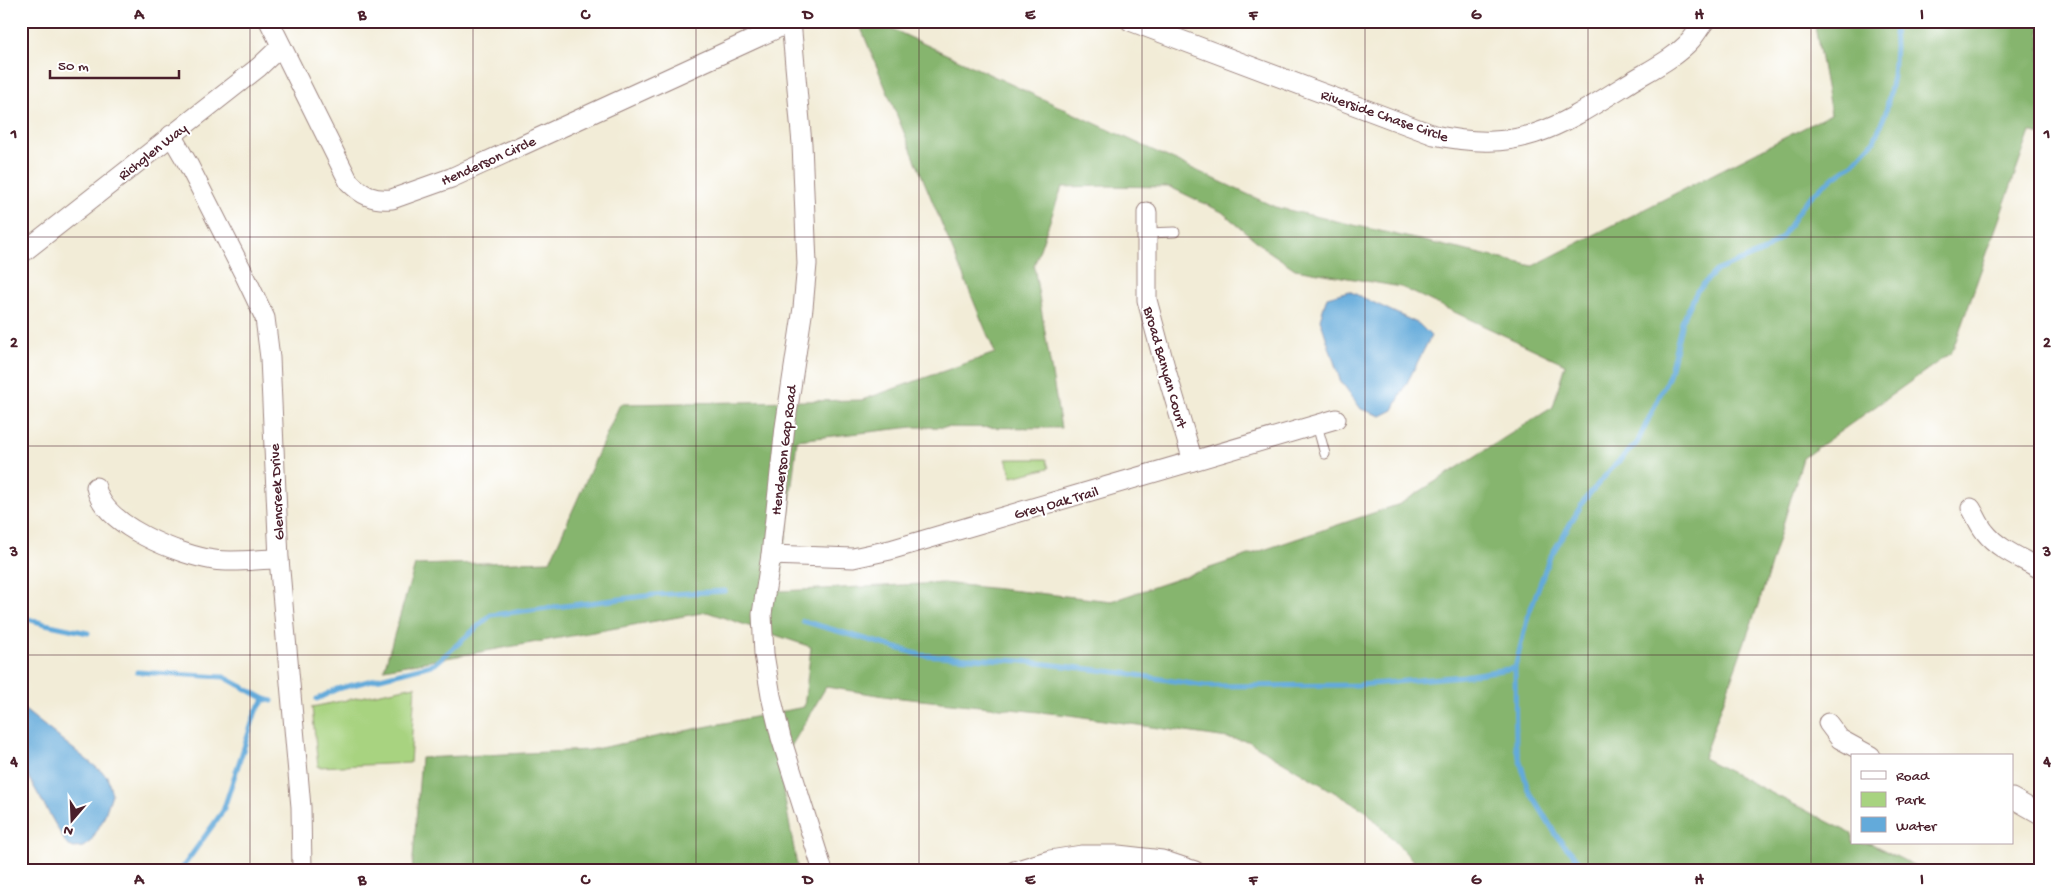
<svg xmlns="http://www.w3.org/2000/svg" width="2061" height="892" font-family="'Gochi Hand',sans-serif">
	<style>
		.green { fill: #a8d380; stroke: #797956 }
		.forest { fill: #86b56e; stroke: #686a4c; fill-rule: evenodd }
		.water { fill: #63aada; stroke: #566482 }
		.lines { fill: none; stroke-linecap: round; stroke-linejoin: round }
		.stream { stroke: #63aada; stroke-width: 5 }
		.service-casing { stroke: #9e8681; stroke-width: 11 }
		.minor-casing { stroke: #9e8681; stroke-width: 21 }
		.service { stroke: #fff; stroke-width: 9 }
		.minor { stroke: #fff; stroke-width: 19 }
		.grid { fill: none; stroke: #4a1f2b; stroke-width: 1; stroke-opacity: 0.55 }
		.labels { text-anchor: middle; stroke-width: 4; stroke-linejoin: round; paint-order: stroke }
		.street-label { font-size: 15px; fill: #4a1f2b; stroke: #fff }
		.neatline { fill: none; stroke: #4a1f2b; stroke-width: 2 }
		.grid-label { font-size: 16px; text-anchor: middle; font-weight: bold; fill: #4a1f2b }
	</style>
	<rect width="100%" height="100%" fill="#fff"/>
	<filter id="ink" filterUnits="userSpaceOnUse"><feTurbulence type="fractalNoise" baseFrequency=".02" numOctaves="2"/><feDisplacementMap in="SourceGraphic" scale="10" xChannelSelector="R" yChannelSelector="G"/><feConvolveMatrix kernelMatrix="1 2 1 2 8 2 1 2 1" color-interpolation-filters="sRGB"/></filter>
	<filter id="wash" filterUnits="userSpaceOnUse"><feTurbulence type="fractalNoise" baseFrequency=".0096" numOctaves="4" result="noise"/><feDisplacementMap in="SourceGraphic" scale="20" xChannelSelector="R" yChannelSelector="G"/><feGaussianBlur stdDeviation="1.12" result="paint"/><feColorMatrix in="noise" values="0 0 0 0 0 0 0 0 0 0 0 0 0 0 0 0 0 1.4 0 .05"/><feComposite in="paint" operator="in"/></filter>
	<g filter="url(#wash)">
		<rect width="100%" height="100%" fill="#f2ecd7"/>
		<g class="green">
			<polygon points="1006,459 1046,459 1049,468 1012,477"/>
			<polygon points="415,686 410,763 318,767 312,707"/>
		</g>
		<path class="forest" d="M858 21H875L1275 207 1533 266 1831 114 1814 21H2040V135L2030 132 1952 352 1803 458 1763 591 1703 758 1852 834V843H1870L1925 871H1423L1366 811 1248 741 1069 715 891 697 826 687 779 767 798 871H412L421 758 590 750 804 707 811 647 707 612 384 669 415 565 550 561 620 404 862 400 995 353ZM1106 186 1170 187 1222 212 1267 250 1295 269 1401 287 1565 364 1553 407 1400 504 1112 601 943 583 780 591 797 440 913 427 1061 428 1034 266 1062 187Z"/>
		<g class="water">
			<polygon points="1349,291 1419,324 1431,336 1393,410 1381,416 1361,409 1340,380 1320,319 1327,297"/>
			<polygon points="21,707 107,776 112,794 103,820 91,841 83,847 74,848 67,845 21,764"/>
		</g>
		<g class="lines">
			<g class="stream">
				<polyline points="21,617 45,624 88,633"/>
				<polyline points="803,621 921,655 1021,661 1124,673 1205,686 1359,685 1464,676 1515,668"/>
				<polyline points="137,672 224,677 265,699 272,701"/>
				<polyline points="317,699 337,689 435,664 491,615 653,595 725,591"/>
				<polyline points="180,871 223,811 256,711 265,699"/>
				<polyline points="1588,871 1558,838 1528,789 1516,747 1515,668 1528,616 1549,559 1585,499 1612,468 1637,443 1669,376 1682,322 1697,291 1716,271 1764,251 1782,237 1803,204 1823,185 1853,164 1874,141 1886,112 1893,76 1895,47 1894,21"/>
			</g>
		</g>
	</g>
	<g filter="url(#ink)">
		<g class="lines">
			<g class="service-casing">
				<g id="service">
					<polyline points="1147,233 1175,232"/>
					<polyline points="1317,425 1325,454"/>
				</g>
			</g>
			<g class="minor-casing">
				<g id="minor">
					<path d="M269 21 349 182C362 195 373 201 392 199L451 178 791 22"/>
					<polyline points="791,21 802,144 807,264 803,308 785,427 771,555 762,614 764,654 771,696 781,738 823,871"/>
					<path d="M1130 21 1434 135C1521 154 1559 127 1629 83 1650 70 1675 58 1691 40 1696 34 1700 27 1705 21"/>
					<polyline points="171,135 188,164 245,276 265,318 270,358 279,559 301,807 302,871"/>
					<polyline points="1147,212 1147,300 1165,367 1193,461"/>
					<polyline points="21,254 259,67 281,46"/>
					<path d="M96 487C103 526 180 555 214 560 235 563 258 559 279 559"/>
					<path d="M1971 508C1976 516 1979 525 1985 532 1998 549 2021 558 2040 569"/>
					<polyline points="771,555 853,558 890,550 1336,419"/>
					<polyline points="1828,723 1840,739 1871,756"/>
					<polyline points="2012,798 2040,814"/>
					<polyline points="1014,871 1050,860 1082,855 1118,855 1162,860 1195,871"/>
				</g>
			</g>
			<use href="#service" class="service"/>
			<use href="#minor" class="minor"/>
		</g>
	</g>
	<path class="grid" d="M250 21V871M473 21V871M696 21V871M919 21V871M1142 21V871M1365 21V871M1588 21V871M1811 21V871M21 237H2040M21 446H2040M21 655H2040"/>
	<g class="labels">
		<g class="street-label">
			<text transform="translate(1385 115) rotate(19)" y="5">Riverside Chase Circle</text>
			<text transform="translate(152 151) rotate(-38)" y="5">Richglen Way</text>
			<text transform="translate(488 160) rotate(-24)" y="5">Henderson Circle</text>
			<text transform="translate(1166 367) rotate(74)" y="5">Broad Banyan Court</text>
			<text transform="translate(783 450) rotate(-83)" y="5">Henderson Gap Road</text>
			<text transform="translate(276 492) rotate(-93)" y="5">Glencreek Drive</text>
			<text transform="translate(1056 502) rotate(-16)" y="5">Grey Oak Trail</text>
		</g>
	</g>
	<rect width="2061" height="892" fill="none" stroke="#fff" stroke-width="55"/>
	<rect x="1851" y="754" width="162" height="90" fill="#ffffff" stroke="#b7a5aa"/>
	<rect x="1861" y="771" width="25" height="8" fill="#ffffff" stroke="#b7a5aa"/>
	<text x="1896" y="780" font-size="15" fill="#4a1f2b">Road</text>
	<rect x="1861" y="792" width="25" height="15" fill="#a8d380" stroke="#b7a5aa"/>
	<text x="1896" y="804" font-size="15" fill="#4a1f2b">Park</text>
	<rect x="1861" y="817" width="25" height="15" fill="#63aada" stroke="#b7a5aa"/>
	<text x="1896" y="830" font-size="15" fill="#4a1f2b">Water</text>
	<g transform="translate(72 820) rotate(199)" stroke="#ffffff" stroke-width="4" paint-order="stroke">
	<path d="M0-4L9 19L0 12L-9 19Z" fill="#4a1f2b"/>
	<text y="-8" font-size="14" font-weight="bold" text-anchor="middle" fill="#4a1f2b">N</text>
	</g>
	<path d="M50 70v8h129v-8" fill="none" stroke="#4a1f2b" stroke-width="2.5"/>
	<text x="58" y="70" font-size="15" fill="#4a1f2b" stroke="#ffffff" stroke-width="4" paint-order="stroke">50 m</text>
	<rect x="28" y="28" width="2006" height="836" class="neatline"/>
	<g class="grid-label">
		<text x="139" y="19">A</text>
		<text x="362" y="19">B</text>
		<text x="585" y="19">C</text>
		<text x="808" y="19">D</text>
		<text x="1030" y="19">E</text>
		<text x="1253" y="19">F</text>
		<text x="1476" y="19">G</text>
		<text x="1699" y="19">H</text>
		<text x="1922" y="19">I</text>
		<text x="14" y="138">1</text>
		<text x="2047" y="138">1</text>
		<text x="14" y="347">2</text>
		<text x="2047" y="347">2</text>
		<text x="14" y="556">3</text>
		<text x="2047" y="556">3</text>
		<text x="14" y="766">4</text>
		<text x="2047" y="766">4</text>
		<text x="139" y="884">A</text>
		<text x="362" y="884">B</text>
		<text x="585" y="884">C</text>
		<text x="808" y="884">D</text>
		<text x="1030" y="884">E</text>
		<text x="1253" y="884">F</text>
		<text x="1476" y="884">G</text>
		<text x="1699" y="884">H</text>
		<text x="1922" y="884">I</text>
	</g>
</svg>
